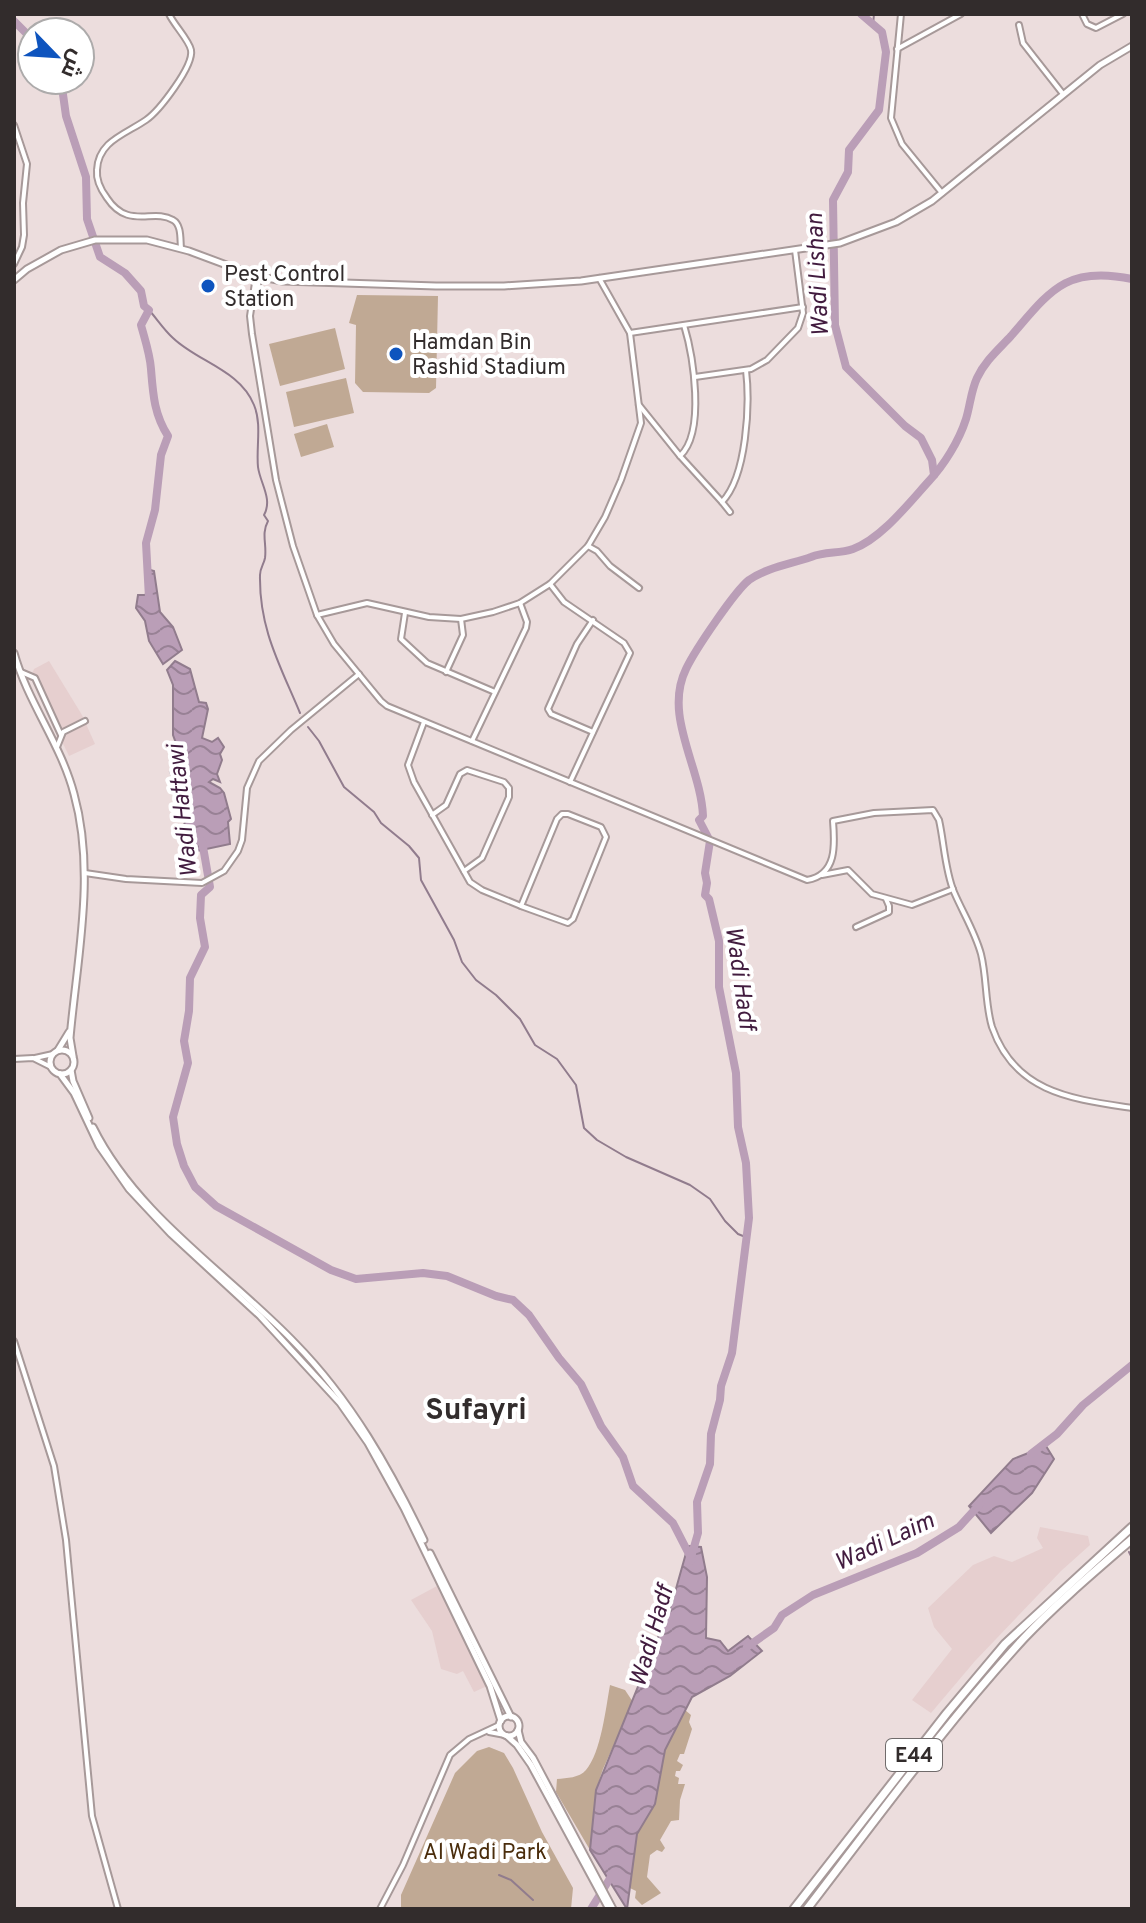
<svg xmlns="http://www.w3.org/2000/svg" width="1146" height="1923" font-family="Overpass,Cairo,sans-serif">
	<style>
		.built { fill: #e6cfcf }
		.park { fill: #c0a994 }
		.water { fill: url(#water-waves); stroke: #917c8d; stroke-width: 2 }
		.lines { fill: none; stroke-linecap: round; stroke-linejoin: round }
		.stream { stroke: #917c8d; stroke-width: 2 }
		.river { stroke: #ba9eb7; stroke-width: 8 }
		.minor-casing { stroke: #a79999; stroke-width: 8 }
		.tertiary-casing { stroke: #a79999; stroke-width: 9 }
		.secondary-casing { stroke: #a79999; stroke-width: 9 }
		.trunk-casing { stroke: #a79999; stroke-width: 11 }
		.minor { stroke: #fff; stroke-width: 4 }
		.tertiary { stroke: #fff; stroke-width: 5 }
		.secondary { stroke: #fff; stroke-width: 5 }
		.trunk { stroke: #fff; stroke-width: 7 }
		.poi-dot { fill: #0e54be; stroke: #fff; stroke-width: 3 }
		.labels { text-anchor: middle; stroke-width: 8; stroke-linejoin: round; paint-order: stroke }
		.shield { fill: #fff; stroke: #706b6b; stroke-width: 2 }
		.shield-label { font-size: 20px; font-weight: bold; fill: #322c2c }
		.poi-label { font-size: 22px; fill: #322c2c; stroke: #fff; text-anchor: start }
		.park-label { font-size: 22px; fill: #4a2d0c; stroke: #fff }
		.water-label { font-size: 24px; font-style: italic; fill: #421c3f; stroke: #fff }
		.district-label { font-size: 30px; font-weight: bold; fill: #322c2c; stroke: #fff }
	</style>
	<defs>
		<pattern id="water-waves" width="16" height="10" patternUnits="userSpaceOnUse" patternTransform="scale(2)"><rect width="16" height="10" fill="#ba9eb7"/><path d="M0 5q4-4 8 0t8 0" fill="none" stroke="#988195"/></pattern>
	</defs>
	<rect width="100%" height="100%" fill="#ecdddd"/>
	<g class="built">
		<polygon points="49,661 82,715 95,744 69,756 31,677 34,669"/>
		<polygon points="1040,1527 1088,1536 1090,1545 1061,1571 975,1661 931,1713 912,1700 952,1649 934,1627 928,1608 973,1565 994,1556 1012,1562 1043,1548 1037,1538"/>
		<polygon points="437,1586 487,1686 474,1692 463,1671 457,1674 441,1669 432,1631 411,1600"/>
	</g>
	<g class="park">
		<polygon points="357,295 438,296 436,388 429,393 363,392 355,383 356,325 349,323"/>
		<polygon points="335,328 345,369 280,386 269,344"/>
		<polygon points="346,378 354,413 294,427 286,392"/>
		<polygon points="327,424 334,447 301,457 294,434"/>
		<path d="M610 1685 625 1690 633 1702 603 1769 596 1790 590 1850 556 1792 557 1779C567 1778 579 1778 586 1770 601 1753 606 1707 610 1685Z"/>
		<polygon points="685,1710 691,1715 689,1722 692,1729 684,1754 680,1754 677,1761 683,1765 680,1771 676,1771 675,1776 679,1778 678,1784 685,1784 680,1800 679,1820 671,1821 660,1840 665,1848 662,1852 657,1850 650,1855 647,1877 661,1893 642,1905 635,1898 636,1891 630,1888 637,1834 655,1804 665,1750"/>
		<polygon points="489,1747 504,1753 513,1768 542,1832 573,1888 571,1909 401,1909 401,1895 455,1773 477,1751"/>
	</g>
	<g class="water">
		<polygon points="147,569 154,571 160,612 173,627 182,650 163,664 149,641 145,621 136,608 138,595 145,595 150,588"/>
		<polygon points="175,661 190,669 199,702 206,703 208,709 202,738 212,742 218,738 224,747 220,754 222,760 217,774 220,782 213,779 209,782 220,788 224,793 231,819 228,822 230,844 183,854 184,847 189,843 184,825 186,819 174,802 176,784 170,772 176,766 174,758 180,754 173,735 173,685 167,670"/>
		<polygon points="1046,1446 1054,1459 1032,1493 991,1533 969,1506 1013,1459"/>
		<polygon points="688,1546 701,1547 707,1577 706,1638 720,1641 728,1651 748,1636 762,1651 730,1676 692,1697 665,1750 655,1804 637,1834 627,1909 590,1850 596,1790 672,1603"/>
	</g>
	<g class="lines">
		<g class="stream">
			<polyline points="873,25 874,14"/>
			<path d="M149 310C157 319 164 330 173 338 198 362 240 370 254 405 262 424 256 447 258 467 260 483 273 499 264 515L268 521C261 534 267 544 265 558 264 564 260 568 260 575 259 629 280 665 300 713"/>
			<polyline points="308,727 319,741 344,787 374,812 381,823 409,846 419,858 421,880 454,940 462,962 476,980 496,995 520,1019 535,1045 557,1059 576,1085 584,1128 597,1140 626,1157 690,1185 710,1199 725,1221 738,1234 748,1238"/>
			<polyline points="1129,1552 1132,1558"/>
			<polyline points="1132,1570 1132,1574"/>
			<polyline points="499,1875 511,1880 533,1900"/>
		</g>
		<g class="river">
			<polyline points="861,14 882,32 886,52 879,110 849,150 848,172 833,200 835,325 846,367 905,426 921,438 932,460 934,475"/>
			<polyline points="14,21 32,39"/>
			<path d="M61 80 66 116 86 177 87 219 100 257 125 273 141 291 144 306 149 310 141 325C145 340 150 354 151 369 153 394 154 414 168 436L161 455 155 510 146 543 149 598"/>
			<polyline points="202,841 210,887 201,895 200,918 205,947 190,978 189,1011 184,1041 188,1063 173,1117 177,1144 184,1166 195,1187 216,1206 331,1270 356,1279 423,1273 447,1276 496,1296 513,1300 529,1315 559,1358 581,1384 601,1426 623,1457 633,1486 673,1523 692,1560"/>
			<polyline points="1031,1454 1057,1434 1083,1405 1132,1365"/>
			<path d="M692 1554 698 1533 697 1502 710 1464 711 1434 720 1400 721 1386 732 1353 749 1218 746 1163 738 1127 736 1073 719 987V941L709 899 705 895 707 883 705 873 710 841 699 820 703 816C701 767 663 716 686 669 695 650 735 591 749 580 768 567 791 564 811 557 825 551 839 554 853 549 881 539 909 503 929 481 944 465 959 441 966 419 970 406 971 391 977 378 985 361 998 350 1011 336 1050 291 1066 265 1132 279"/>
			<polyline points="747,1647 774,1628 782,1615 813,1595 917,1553 959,1527 980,1504"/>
			<polyline points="591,1909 614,1872"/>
		</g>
		<g class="minor-casing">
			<g id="minor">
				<path d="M169 14C174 25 189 40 191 50 194 66 159 111 146 120 126 134 98 141 97 170 96 180 101 190 107 198 128 230 153 208 173 220 182 225 180 240 181 248"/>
				<polyline points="901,14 891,118 902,144 942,193"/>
				<polyline points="1082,14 1087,24 1096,28 1123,14"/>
				<polyline points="1019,25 1023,43 1063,94"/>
				<polyline points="897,49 961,14"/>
				<polyline points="14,125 27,164 23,203 24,235 22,247 14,264"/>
				<path d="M256 276 250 316 252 334 276 480 293 546 317 615 334 644 381 701 387 706 807 880C837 875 835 845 833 821L874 813 933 810 939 820C944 842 945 871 954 892 963 913 975 932 981 954 987 978 985 1004 992 1027 1015 1093 1072 1099 1132 1108"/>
				<polyline points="256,293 260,277"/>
				<path d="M684 325C693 355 706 432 680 456L722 502"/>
				<polyline points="630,333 803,307"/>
				<polyline points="695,377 751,369 767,360 798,328 803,313 795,250"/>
				<polyline points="639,405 680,456"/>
				<path d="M730 512 722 502C747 476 750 404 746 370"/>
				<polyline points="588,546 597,551 610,566 639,588"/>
				<polyline points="550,584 564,602 624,643 630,653 570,782"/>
				<polyline points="405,613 401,639 427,663 495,692"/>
				<polyline points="317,615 367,603 429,617 461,619 493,612 520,603 550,584 588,546 605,517 621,480 641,423 630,333 599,278"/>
				<polyline points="593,620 577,644 548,709 551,714 593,732"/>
				<polyline points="21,672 35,678 61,735"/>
				<polyline points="446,672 463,635 461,619"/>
				<polyline points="424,722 408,765 414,782 470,882 482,890 521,906"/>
				<polyline points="472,741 526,628 527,622 520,603"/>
				<polyline points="57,747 63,732 85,721"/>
				<polygon points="562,814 568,814 601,827 606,837 573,919 568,923 521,906 557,819"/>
				<polyline points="432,815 446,805 460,774 467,770 504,782 509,788 509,797 482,858 464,871"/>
				<polyline points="85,873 126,879 202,883 224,871 238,851 242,840 247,788 259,761 291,730 359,674"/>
				<polyline points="822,875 848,870 872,894 912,905 953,889"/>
				<polyline points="856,927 889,912 889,906 886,899"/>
				<polyline points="35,1058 53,1054"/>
				<polyline points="14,1059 33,1058 51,1067"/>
				<polyline points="14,1341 54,1466 66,1540 92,1816 118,1909"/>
				<polyline points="489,1732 505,1735"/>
				<polyline points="380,1909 403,1865 450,1755 469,1739 499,1725"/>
			</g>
		</g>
		<g class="tertiary-casing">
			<polyline id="tertiary" points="14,280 27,269 61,250 95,240 147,240 189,251 256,276 283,281 436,286 504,286 581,281 840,243 896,222 932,201 1100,65 1132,46"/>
		</g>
		<g class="secondary-casing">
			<g id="secondary">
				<path d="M14 653C28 703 61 744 74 794 96 873 77 958 70 1038L73 1056"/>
				<circle cx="62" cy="1062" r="12"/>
				<polyline points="58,1050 69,1032"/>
				<polyline points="71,1070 73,1081 89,1118"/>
				<polyline points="60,1074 74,1093 99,1146 129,1189 171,1234 260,1316 340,1403 368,1443 404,1508 490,1686 501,1721"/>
				<path d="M93 1127C137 1216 228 1273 295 1343 351 1400 390 1469 424 1540"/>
				<polyline points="430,1553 511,1717"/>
				<circle cx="509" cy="1726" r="10"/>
				<polyline points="518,1730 521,1742 533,1758 613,1909"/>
				<polyline points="507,1736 517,1745 531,1765 609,1909"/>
			</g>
		</g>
		<g class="trunk-casing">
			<g id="trunk">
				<polyline points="794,1909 947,1713 1005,1644 1132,1527"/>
				<path d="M807 1909C877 1818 946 1723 1024 1638 1057 1603 1095 1571 1132 1539"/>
			</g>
		</g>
		<use href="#minor" class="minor"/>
		<use href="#tertiary" class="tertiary"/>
		<use href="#secondary" class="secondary"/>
		<use href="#trunk" class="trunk"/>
	</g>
	<g class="poi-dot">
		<circle cx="208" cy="286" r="8"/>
		<circle cx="396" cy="354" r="8"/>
	</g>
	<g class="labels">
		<rect class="shield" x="886" y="1739" width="56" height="32" rx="6"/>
		<g class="shield-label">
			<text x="914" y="1762">E44</text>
		</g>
		<g class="poi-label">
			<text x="224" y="281">Pest Control<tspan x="224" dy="25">Station</tspan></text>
			<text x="412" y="349">Hamdan Bin<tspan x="412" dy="25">Rashid Stadium</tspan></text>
		</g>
		<g class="park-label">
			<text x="485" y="1859">Al Wadi Park</text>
		</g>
		<g class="water-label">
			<text transform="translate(817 275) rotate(-93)" y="8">Wadi Lishan</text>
			<text transform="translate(182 811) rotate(-96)" y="8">Wadi Hattawi</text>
			<text transform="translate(741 978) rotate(82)" y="8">Wadi Hadf</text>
			<text transform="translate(884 1541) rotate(-25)" y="8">Wadi Laim</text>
			<text transform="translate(651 1636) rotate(-74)" y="8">Wadi Hadf</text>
		</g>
		<g class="district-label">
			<text x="476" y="1419">Sufayri</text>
		</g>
	</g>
	<rect width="1146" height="1923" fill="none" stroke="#322c2c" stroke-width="32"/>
	<g transform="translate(56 56) rotate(115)"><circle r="38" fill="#ffffff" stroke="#adabab" stroke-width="2"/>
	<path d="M0-6L14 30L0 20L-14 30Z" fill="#0e54be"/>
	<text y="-12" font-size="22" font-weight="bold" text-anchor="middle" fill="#322c2c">ش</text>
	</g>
</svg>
